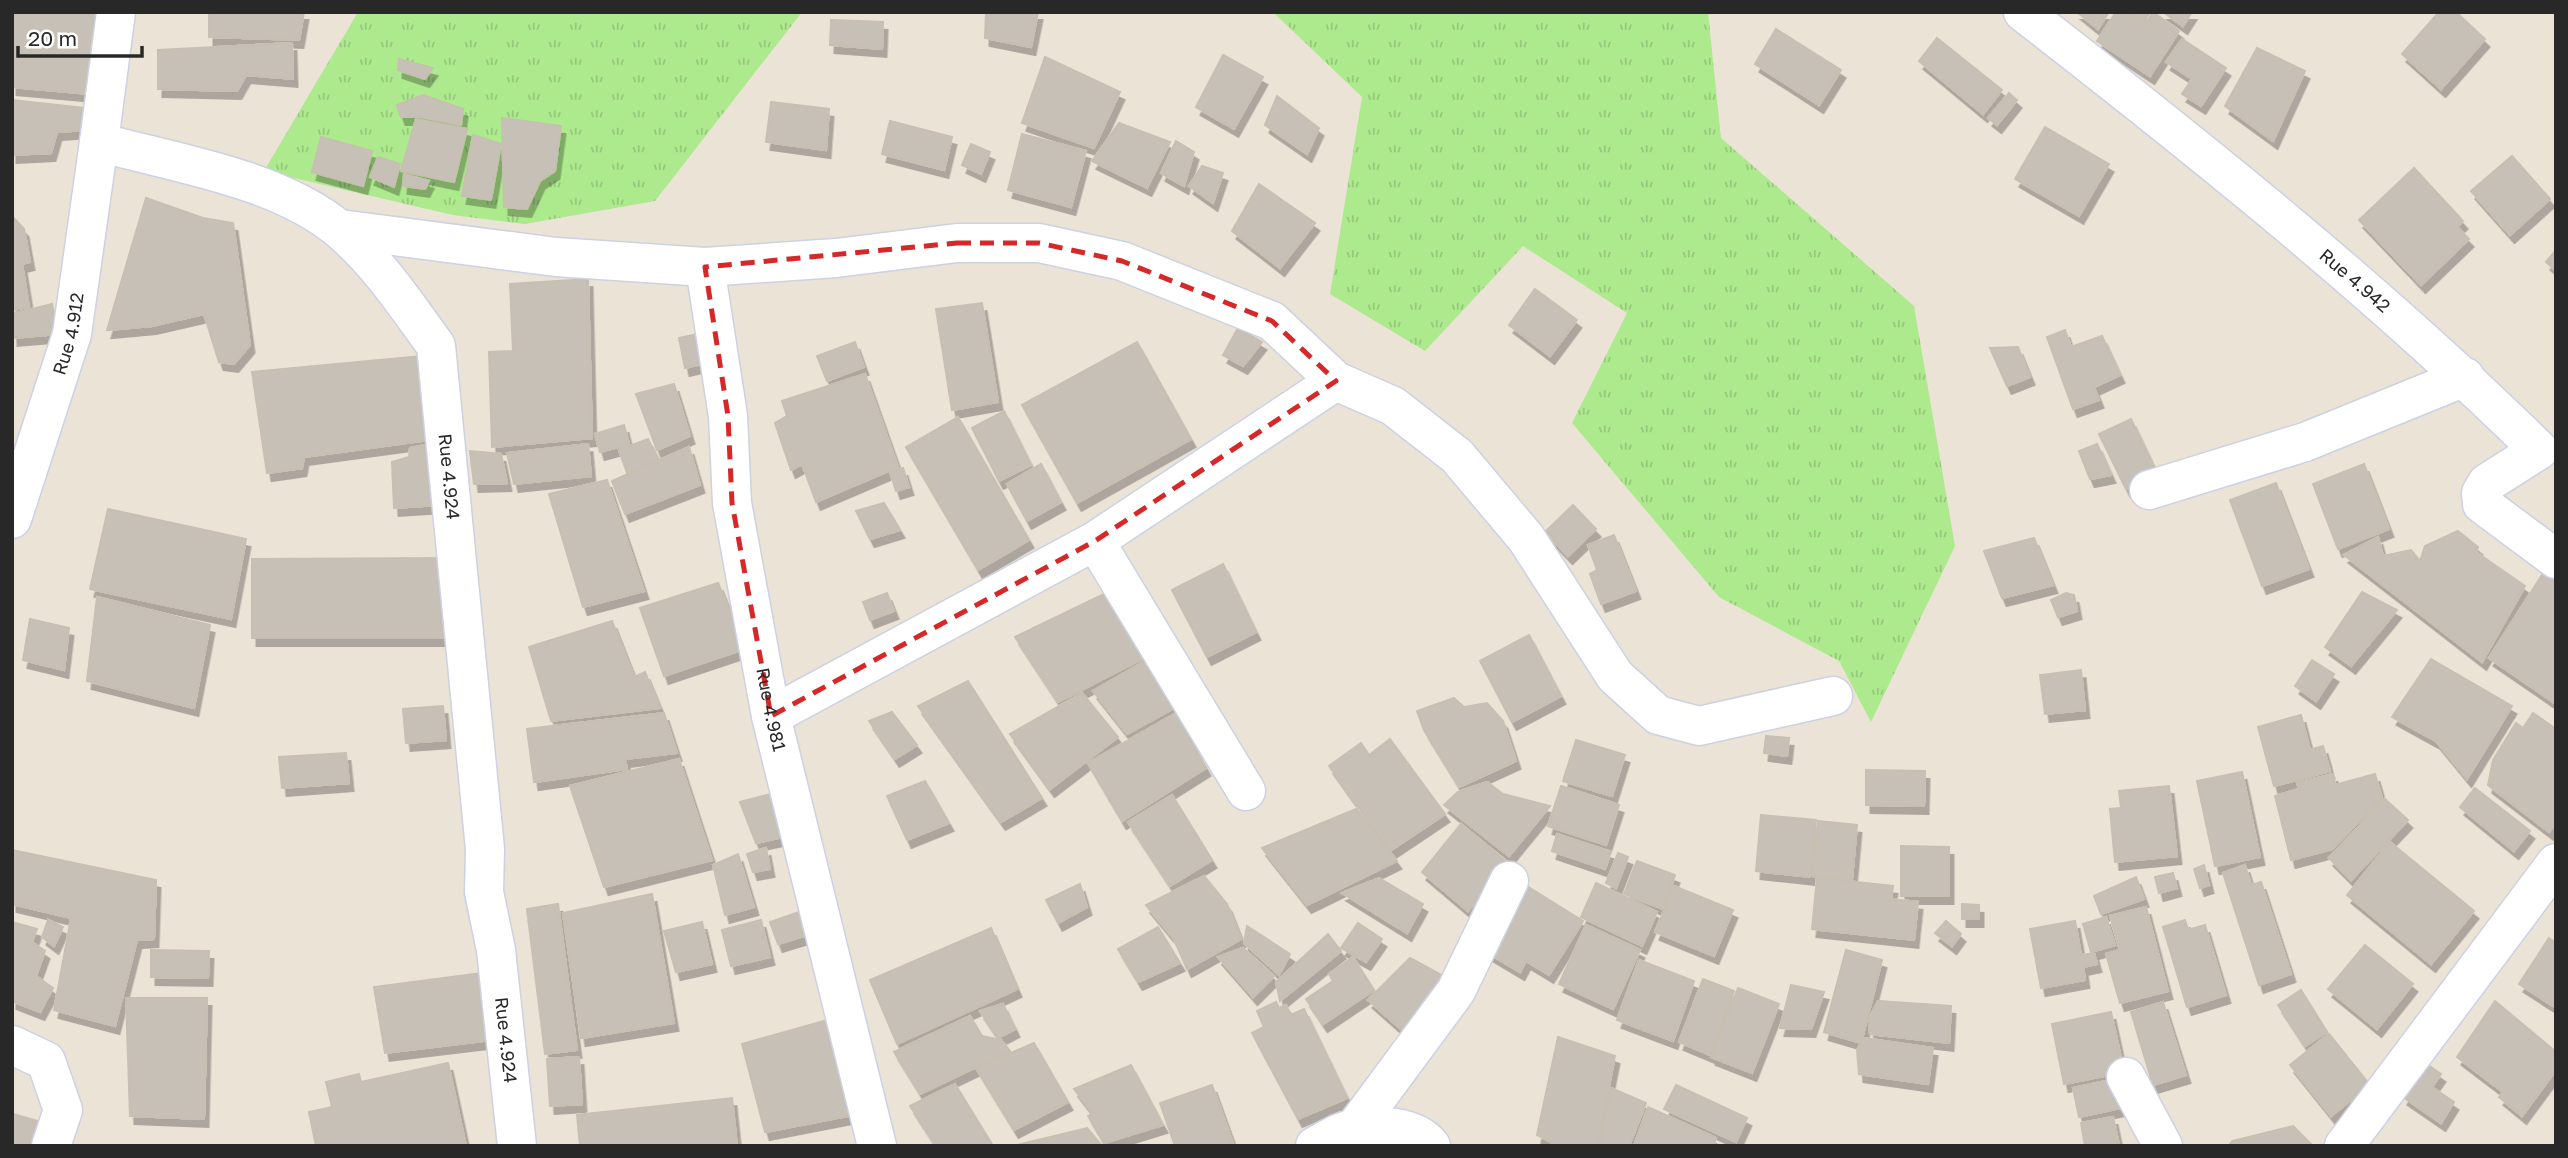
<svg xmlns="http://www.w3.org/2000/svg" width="2568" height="1158" font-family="'Golos Text',sans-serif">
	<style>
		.grass { fill: url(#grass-tufts) }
		.building { fill: #c7c0b7; stroke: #c7bfb1; stroke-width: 2; filter: url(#shadow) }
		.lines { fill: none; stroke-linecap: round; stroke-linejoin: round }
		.minor-casing { stroke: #ccd1e3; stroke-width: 41 }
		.minor { stroke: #fff; stroke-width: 38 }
		.marked { fill: none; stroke: #d62828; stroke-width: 5; stroke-dasharray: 14 9; stroke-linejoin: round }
		.labels { text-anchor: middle; stroke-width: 7; stroke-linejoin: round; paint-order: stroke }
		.street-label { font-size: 18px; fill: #282828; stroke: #fff }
	</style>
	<defs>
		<pattern id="grass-tufts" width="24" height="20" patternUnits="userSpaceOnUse" patternTransform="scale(1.75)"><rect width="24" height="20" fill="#ade98d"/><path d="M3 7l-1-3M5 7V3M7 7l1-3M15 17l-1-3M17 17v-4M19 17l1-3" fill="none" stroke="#95c87a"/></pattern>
		<filter id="shadow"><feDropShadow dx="4.5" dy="8" stdDeviation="0" flood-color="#0004"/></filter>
	</defs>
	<rect width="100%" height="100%" fill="#ece3d7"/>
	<g class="grass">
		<polygon points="358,12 802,12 655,201 525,224 453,215 264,171"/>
		<polygon points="1273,12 1708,12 1721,138 1914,306 1955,546 1871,722 1839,661 1719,597 1572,423 1627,313 1523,246 1425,351 1330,294 1362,97"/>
	</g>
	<g class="building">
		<polygon points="12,12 105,12 89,94 12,87"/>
		<polygon points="209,12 304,12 299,40 209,37"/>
		<polygon points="986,12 1038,12 1031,47 985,38"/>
		<polygon points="2077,12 2109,12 2098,29"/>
		<polygon points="2116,12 2125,12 2145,25 2153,12 2179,31 2150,76 2097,41"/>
		<polygon points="2128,12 2150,12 2144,22"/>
		<polygon points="2163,12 2192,12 2183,26"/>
		<polygon points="2439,12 2456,12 2485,39 2441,89 2402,54"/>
		<polygon points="831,20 883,22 882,49 830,45"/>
		<polygon points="1776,29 1841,70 1819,105 1755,64"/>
		<polygon points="1937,38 2002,90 1983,114 1919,61"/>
		<polygon points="2182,39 2226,68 2201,106 2182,94 2192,79 2166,62"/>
		<polygon points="292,43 293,79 246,75 237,91 158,89 158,50"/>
		<polygon points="2257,48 2305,71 2273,141 2225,106"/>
		<polygon points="1223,55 1263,77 1234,129 1196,107"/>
		<polygon points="1045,57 1120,92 1094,148 1022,123"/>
		<polygon points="399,59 433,68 425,79 398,70"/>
		<polygon points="2009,93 2017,100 1997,125 1988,118"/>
		<polygon points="423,95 463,109 461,125 421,117 401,117 397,105"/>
		<polygon points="1277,96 1319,128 1307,154 1265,125"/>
		<polygon points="12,100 84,108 86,130 57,132 51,153 12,155"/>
		<polygon points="771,102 829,109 826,150 766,142"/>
		<polygon points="502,118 561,126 555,171 540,181 527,209 504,207"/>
		<polygon points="416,119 467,129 454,182 401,171"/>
		<polygon points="890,121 952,137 944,170 882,154"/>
		<polygon points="1119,123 1170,142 1147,188 1092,161"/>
		<polygon points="2045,127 2109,164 2079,216 2015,179"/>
		<polygon points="1022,134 1086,151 1071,207 1008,190"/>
		<polygon points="473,135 501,144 491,200 462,196"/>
		<polygon points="321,137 372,151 363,186 312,172"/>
		<polygon points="1176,141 1194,152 1184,186 1161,173"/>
		<polygon points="971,144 990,152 981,174 962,165"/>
		<polygon points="2512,156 2550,199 2510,235 2471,191"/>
		<polygon points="378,157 400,164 394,187 370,177"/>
		<polygon points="1202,166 1223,173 1213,203 1189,186"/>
		<polygon points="2414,168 2463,221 2457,227 2469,239 2421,285 2359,220"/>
		<polygon points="404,174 429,181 425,189 403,186"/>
		<polygon points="1259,184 1315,223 1280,268 1232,231"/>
		<polygon points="146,198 203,218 233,223 250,345 234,364 219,362 204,314 152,326 107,330"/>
		<polygon points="12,216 24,229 30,262 22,264 29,307 12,310"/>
		<polygon points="2556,250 2556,271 2546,262"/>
		<polygon points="588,279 592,438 492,447 489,352 513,351 510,284"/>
		<polygon points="1535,289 1577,320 1550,356 1509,325"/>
		<polygon points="982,303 998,402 952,410 936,309"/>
		<polygon points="52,304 58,334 13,338 12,314"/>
		<polygon points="1238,328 1262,342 1243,366 1223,355"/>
		<polygon points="2065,330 2071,347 2102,336 2120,375 2094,387 2099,400 2073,409 2047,337"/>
		<polygon points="698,334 702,364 685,368 679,338"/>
		<polygon points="855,342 864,367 827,381 817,356"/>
		<polygon points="1137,342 1191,439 1077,503 1022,405"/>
		<polygon points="2018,347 2030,377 2007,386 1990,348"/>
		<polygon points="432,355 437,439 304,457 302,468 267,473 252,372"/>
		<polygon points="865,374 898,467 816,502 802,464 791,470 775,423 787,416 782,401"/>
		<polygon points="674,384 690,436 657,450 636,394"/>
		<polygon points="1004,411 1031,465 999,481 972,428"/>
		<polygon points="958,417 1029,540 978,570 906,447"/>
		<polygon points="2131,419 2157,474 2126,489 2099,434"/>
		<polygon points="624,425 629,444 600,452 595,434"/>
		<polygon points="648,439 658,459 627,473 619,450"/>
		<polygon points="435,443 438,505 394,508 392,462 409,457 410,448"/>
		<polygon points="588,444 591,476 514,484 507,453"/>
		<polygon points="2097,444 2111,475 2090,479 2079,451"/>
		<polygon points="689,447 700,485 625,514 612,481"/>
		<polygon points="470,451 501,454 507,483 474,484"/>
		<polygon points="1041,464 1061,502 1027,521 1007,484"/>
		<polygon points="2364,464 2389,529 2338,549 2313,484"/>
		<polygon points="903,468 909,487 896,491 890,472"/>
		<polygon points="607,480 644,591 583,607 549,494"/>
		<polygon points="2276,483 2309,569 2262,586 2230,500"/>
		<polygon points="884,503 900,530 870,539 856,511"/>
		<polygon points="1573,505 1596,529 1568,556 1545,532"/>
		<polygon points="108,509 246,539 231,619 90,589"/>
		<polygon points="2458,531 2478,547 2476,552 2525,586 2482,662 2344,555 2378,537 2383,556 2411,550 2420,561 2425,546"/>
		<polygon points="1614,535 1636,591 1601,604 1590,574 1597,570 1588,545"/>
		<polygon points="2034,538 2053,585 2002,598 1984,551"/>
		<polygon points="449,558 454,638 252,638 252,559"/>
		<polygon points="1223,564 1256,632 1207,657 1172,590"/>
		<polygon points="2547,567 2556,574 2556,704 2489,658"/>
		<polygon points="718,583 745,649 664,676 640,608"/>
		<polygon points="2362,592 2397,610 2351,666 2325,647"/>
		<polygon points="887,593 894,611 870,620 863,602"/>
		<polygon points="1106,593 1150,655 1058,702 1015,637"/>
		<polygon points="2066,593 2074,595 2077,611 2058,617 2051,600"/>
		<polygon points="97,597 210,625 194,708 87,681"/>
		<polygon points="30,619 69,628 64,670 23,660"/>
		<polygon points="612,621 634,677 645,672 660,708 551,721 529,647"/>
		<polygon points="1529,635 1561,696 1512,722 1480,661"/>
		<polygon points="2431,659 2512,706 2467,779 2436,741 2392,717"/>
		<polygon points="1147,660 1172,709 1127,734 1093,691"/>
		<polygon points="2312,660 2334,674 2316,701 2295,686"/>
		<polygon points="2081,670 2085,710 2045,714 2040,675"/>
		<polygon points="968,681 1042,798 1001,822 918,706"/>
		<polygon points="1082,693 1118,737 1050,789 1010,734"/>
		<polygon points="1454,698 1464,707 1487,703 1503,721 1516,761 1459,787 1424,730 1417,711"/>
		<polygon points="443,706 446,740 406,743 403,709"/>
		<polygon points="892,712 917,745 895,759 869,721"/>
		<polygon points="664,713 677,753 625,759 627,769 534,782 527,729"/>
		<polygon points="1176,713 1206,768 1122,821 1088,763"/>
		<polygon points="2533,713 2556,729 2556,824 2549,832 2488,785 2493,760 2516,723 2523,728"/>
		<polygon points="2301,715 2310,750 2323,746 2330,771 2274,786 2258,727"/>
		<polygon points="1766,736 1789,738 1787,756 1764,753"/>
		<polygon points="1390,739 1445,814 1390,851 1329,766 1361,743 1369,755"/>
		<polygon points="1576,740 1625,755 1612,796 1563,781"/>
		<polygon points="346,753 349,783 282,788 279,757"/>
		<polygon points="679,759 712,860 604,887 570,786"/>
		<polygon points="1866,770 1925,771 1924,806 1866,805"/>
		<polygon points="2242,772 2260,857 2215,866 2197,781"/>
		<polygon points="2333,774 2335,785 2375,774 2382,798 2332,849 2291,860 2275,796 2299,789 2297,783"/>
		<polygon points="925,781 949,823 907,840 887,796"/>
		<polygon points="1487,782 1503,794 1550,806 1509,856 1444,805 1458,792"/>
		<polygon points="1561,786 1619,805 1606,845 1548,826"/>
		<polygon points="2169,786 2177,856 2115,862 2110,809 2121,808 2119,791"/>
		<polygon points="2475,788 2530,831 2514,851 2460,807"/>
		<polygon points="771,794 783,837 756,843 740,802"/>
		<polygon points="1172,795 1212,860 1170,886 1128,822"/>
		<polygon points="2385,799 2408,820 2351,880 2329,858"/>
		<polygon points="1356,809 1397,861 1307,905 1262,848"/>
		<polygon points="1761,815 1816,820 1810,877 1756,871"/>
		<polygon points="1818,821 1857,825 1852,879 1813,876"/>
		<polygon points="1461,824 1508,863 1468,911 1422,872"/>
		<polygon points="1557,834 1611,852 1605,869 1552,851"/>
		<polygon points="2390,842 2474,911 2431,964 2347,895"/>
		<polygon points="1901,846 1949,847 1949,896 1901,896"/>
		<polygon points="766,848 770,869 753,872 747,854"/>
		<polygon points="12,850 156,880 154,939 137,940 115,1026 54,1010 71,918 12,904"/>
		<polygon points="1618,853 1628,857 1616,888 1606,883"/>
		<polygon points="738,854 754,907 725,915 713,865"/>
		<polygon points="1637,861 1675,875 1663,909 1624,894"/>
		<polygon points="2204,865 2209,885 2200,888 2194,869"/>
		<polygon points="2245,865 2251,885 2261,882 2291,974 2259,985 2223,873"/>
		<polygon points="2173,873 2177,888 2159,893 2155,877"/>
		<polygon points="1204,876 1227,904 1241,939 1187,969 1174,939 1146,905"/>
		<polygon points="2136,877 2144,899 2101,914 2094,896"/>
		<polygon points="1379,878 1423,904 1407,933 1342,893"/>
		<polygon points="1817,878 1893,886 1891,899 1918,902 1914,940 1812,929"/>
		<polygon points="1522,883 1583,921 1549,975 1526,961 1520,972 1481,949"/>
		<polygon points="1596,883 1657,912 1642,946 1581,917"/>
		<polygon points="1080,884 1087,907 1058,923 1046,900"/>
		<polygon points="1674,886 1733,910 1714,956 1655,932"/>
		<polygon points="652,894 674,1023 581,1038 563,913"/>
		<polygon points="558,904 577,1050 545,1054 527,909"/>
		<polygon points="1962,904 1979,905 1979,919 1962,919"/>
		<polygon points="2146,907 2168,991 2120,1003 2106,954 2120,950 2110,916"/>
		<polygon points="799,912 807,935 778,944 770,922"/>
		<polygon points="2106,917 2115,945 2091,952 2083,924"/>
		<polygon points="48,920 63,927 54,946 42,937"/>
		<polygon points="761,920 770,957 731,966 722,930"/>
		<polygon points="2185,920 2188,930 2205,925 2226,995 2187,1007 2163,927"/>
		<polygon points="1946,921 1961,934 1952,946 1935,933"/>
		<polygon points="2075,921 2081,955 2094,953 2097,964 2083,967 2085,980 2041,988 2030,929"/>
		<polygon points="12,922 37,929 32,942 45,951 36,976 53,988 40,1012 12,1001"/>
		<polygon points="702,922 712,964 676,972 664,931"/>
		<polygon points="1358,923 1382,939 1366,962 1341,948"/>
		<polygon points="1586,925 1640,950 1613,1009 1559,984"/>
		<polygon points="1247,926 1290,954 1279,975 1244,943"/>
		<polygon points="1158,927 1180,963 1138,982 1118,949"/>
		<polygon points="991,928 1017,989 897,1044 870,980"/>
		<polygon points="1328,934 1341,951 1280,1001 1276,982"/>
		<polygon points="2549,938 2556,943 2556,1008 2519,984"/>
		<polygon points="2365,945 2413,984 2377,1029 2328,989"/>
		<polygon points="1243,948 1274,976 1253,997 1218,957"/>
		<polygon points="151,950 209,951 208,978 151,977"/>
		<polygon points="1846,950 1882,960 1861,1043 1824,1032"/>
		<polygon points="1353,957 1374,990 1323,1024 1306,999 1333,981 1329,974"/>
		<polygon points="1410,958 1456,983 1433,1009 1423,1002 1402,1030 1368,1000"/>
		<polygon points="1639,960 1694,981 1673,1041 1617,1020"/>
		<polygon points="489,972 501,1039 385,1053 374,987"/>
		<polygon points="1703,979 1734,991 1710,1055 1679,1042"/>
		<polygon points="1791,985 1824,992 1811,1029 1780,1028"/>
		<polygon points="1738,988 1779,1004 1752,1073 1711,1057"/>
		<polygon points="2301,990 2327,1032 2305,1046 2278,1005"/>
		<polygon points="126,998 207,998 204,1119 130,1116"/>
		<polygon points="1878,1001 1951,1006 1949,1043 1870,1034 1869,1019"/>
		<polygon points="2495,1001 2556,1052 2556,1070 2522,1116 2499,1097 2503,1092 2457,1057"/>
		<polygon points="1276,1002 1279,1008 1286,1005 1291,1015 1304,1009 1347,1098 1298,1119 1252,1033 1264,1027 1257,1011"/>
		<polygon points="2163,1002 2186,1075 2153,1085 2131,1012"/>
		<polygon points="1003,1004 1015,1029 998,1038 980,1011"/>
		<polygon points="2111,1012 2124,1072 2064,1084 2052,1024"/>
		<polygon points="970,1016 982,1036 1001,1040 1010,1051 920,1094 894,1052"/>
		<polygon points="824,1021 853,1115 765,1132 742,1044"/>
		<polygon points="2329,1034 2370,1085 2331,1116 2290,1065"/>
		<polygon points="1558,1037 1615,1056 1597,1146 1559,1146 1537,1135"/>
		<polygon points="1864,1038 1933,1048 1928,1084 1859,1074 1857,1050"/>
		<polygon points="1034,1043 1068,1102 1014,1130 976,1068"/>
		<polygon points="579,1057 582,1104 550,1106 547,1059"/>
		<polygon points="2422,1061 2441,1074 2432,1087 2454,1102 2441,1123 2403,1097"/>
		<polygon points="448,1063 466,1146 316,1146 309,1112 332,1107 326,1082 359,1074 361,1082"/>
		<polygon points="1131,1065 1163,1125 1104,1143 1088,1116 1093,1114 1074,1089"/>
		<polygon points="2120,1078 2125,1107 2079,1117 2073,1088"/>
		<polygon points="955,1084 993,1146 936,1146 910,1106"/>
		<polygon points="1212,1085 1234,1146 1175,1146 1160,1103"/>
		<polygon points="1676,1085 1747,1118 1736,1142 1664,1109"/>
		<polygon points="1611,1088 1646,1103 1629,1146 1599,1146"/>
		<polygon points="732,1098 737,1146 580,1146 577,1115"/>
		<polygon points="1648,1107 1716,1138 1714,1146 1634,1146"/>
		<polygon points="13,1114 48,1124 37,1146 12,1146"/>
		<polygon points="2113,1117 2119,1145 2085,1146 2081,1123"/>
		<polygon points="2293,1126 2313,1146 2229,1146 2232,1141"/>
		<polygon points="1087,1128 1102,1146 1017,1145"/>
	</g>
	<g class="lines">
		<g class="minor-casing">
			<g id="minor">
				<path id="s1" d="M116 12 99 142C174 163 278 178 340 230 378 262 407 306 436 346L485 849 484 892 496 950 517 1146"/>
				<path id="s2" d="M2023 12C2201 150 2378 292 2539 450L2487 483 2481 493 2482 504 2556 559"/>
				<polyline points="340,229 556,257 705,267 836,258 957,243 1039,243 1122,261 1272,321 1336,381 1393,406 1457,456 1526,538 1615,676 1658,715 1699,726 1833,696"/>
				<path id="s3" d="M705 267 728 416 732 503 771 716 877 1146"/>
				<polyline points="2149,490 2305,442 2465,377"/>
				<path id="s4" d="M12 519 72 334 99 142"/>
				<polyline points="1095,541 1246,791"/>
				<polyline points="771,716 1095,541 1336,381"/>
				<polyline points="12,1045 46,1061 63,1110 51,1146"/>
				<polyline points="2126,1077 2163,1146"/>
				<polyline points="1354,1129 1456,991 1509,881"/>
				<path d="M1315 1146C1327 1140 1339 1131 1352 1129 1376 1124 1415 1125 1431 1146"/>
				<polyline points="2344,1146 2556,863"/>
			</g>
		</g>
		<use href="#minor" class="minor"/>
	</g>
	<path class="marked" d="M957 243H1039L1122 261 1272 321 1336 381 1095 541 771 716 732 503 728 416 705 267Z"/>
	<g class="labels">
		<g class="street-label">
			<text dy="6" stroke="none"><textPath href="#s2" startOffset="427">Rue 4.942</textPath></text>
			<text dy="6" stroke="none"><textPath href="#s4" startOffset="194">Rue 4.912</textPath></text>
			<text dy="6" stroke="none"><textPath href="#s1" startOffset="672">Rue 4.924</textPath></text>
			<text dy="6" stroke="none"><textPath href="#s3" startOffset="448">Rue 4.981</textPath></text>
			<text dy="6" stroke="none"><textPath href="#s1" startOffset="1239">Rue 4.924</textPath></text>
		</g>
	</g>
	<rect width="2568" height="1158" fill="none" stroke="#282828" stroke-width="28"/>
	<path d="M18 46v10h124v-10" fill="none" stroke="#282828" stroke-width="3.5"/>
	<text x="28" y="46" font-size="21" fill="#282828" stroke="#ffffff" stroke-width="5" paint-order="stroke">20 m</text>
</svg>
